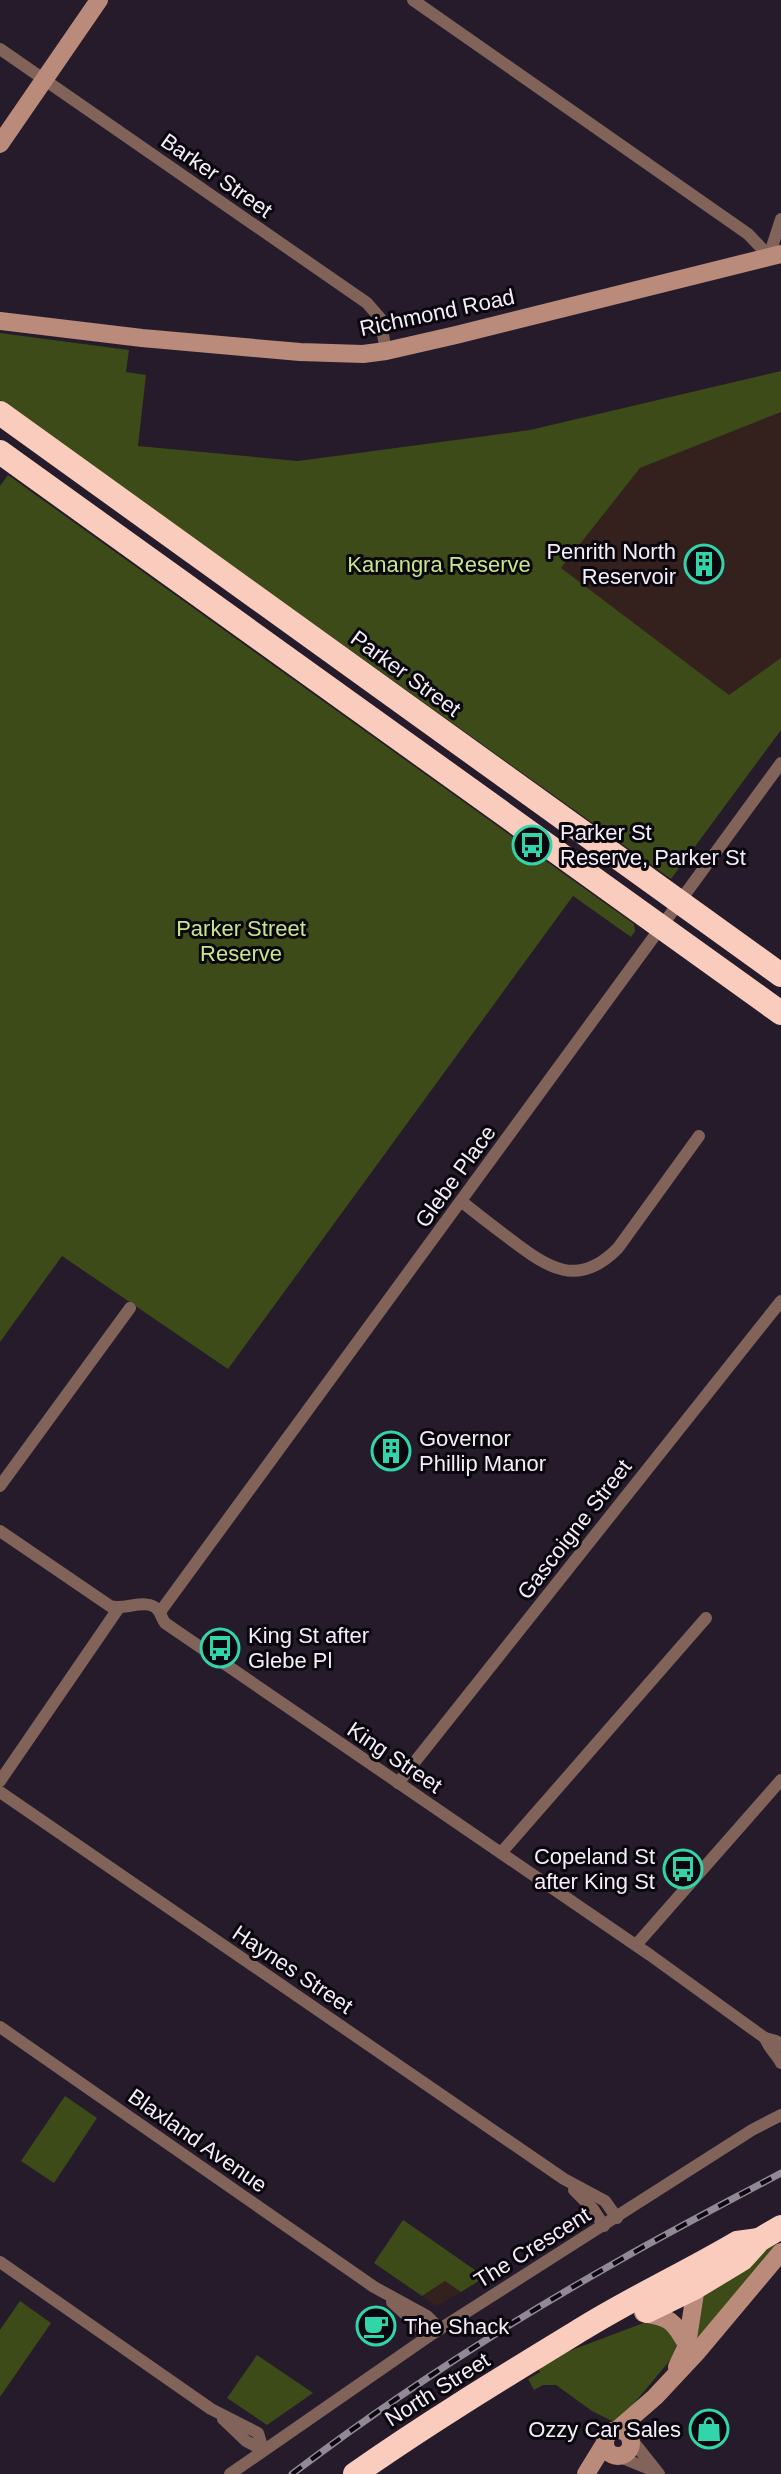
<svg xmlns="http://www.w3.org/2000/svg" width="781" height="2474" font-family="Arial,sans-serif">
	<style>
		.industrial { fill: #34211e }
		.green { fill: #3c4b18 }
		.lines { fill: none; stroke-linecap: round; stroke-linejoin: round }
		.street { stroke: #81635a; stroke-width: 12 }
		.secondary { stroke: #ba8a7b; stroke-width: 18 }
		.highway { stroke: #faccbe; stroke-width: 24 }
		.rail-casing { stroke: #918996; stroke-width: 7 }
		.rail { stroke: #0b070e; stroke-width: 4; stroke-dasharray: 12; stroke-linecap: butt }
		.labels { text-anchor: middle; stroke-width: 6; stroke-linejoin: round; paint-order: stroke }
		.street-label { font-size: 22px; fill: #f5eef9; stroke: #0b070e }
		.poi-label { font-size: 22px; fill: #f5eef9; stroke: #0b070e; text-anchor: start }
		.park-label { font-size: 22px; fill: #c7e689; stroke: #0b070e }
	</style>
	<rect width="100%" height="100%" fill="#251b2a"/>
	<g class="industrial">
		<polygon points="781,412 781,658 729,695 560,568 640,468"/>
		<polygon points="445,2281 461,2292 437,2306 422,2296"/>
	</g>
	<g class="green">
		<polygon points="0,333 129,350 126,372 146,375 138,446 298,461 530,430 781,371 781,412 640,468 561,568 729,695 781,658 781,730 671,879 0,400"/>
		<polygon points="8,475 634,924 635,931 631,937 573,896 228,1369 62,1256 0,1342 0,486"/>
		<polygon points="65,2096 97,2118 54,2183 21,2161"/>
		<polygon points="403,2220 409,2224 485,2277 461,2292 445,2281 422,2296 374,2263"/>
		<polygon points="778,2242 696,2341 698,2291"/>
		<polygon points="20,2301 51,2323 0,2397 0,2330"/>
		<polygon points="646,2322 664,2323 677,2343 672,2358 620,2420 614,2422 592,2411 556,2385 543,2385 534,2390 528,2379 540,2372 537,2366 556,2356"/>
		<polygon points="257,2355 313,2393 267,2425 227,2398"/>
	</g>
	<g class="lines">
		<g class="street">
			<polyline points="413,0 748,234 769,256"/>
			<polyline points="0,49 367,303 380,318 386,351"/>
			<polyline points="769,256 781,219"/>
			<path d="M461 1201C477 1214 494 1227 510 1239 548 1268 578 1289 618 1248L699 1136"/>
			<polyline points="0,1486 130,1308"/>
			<path d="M0 1531 110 1606C124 1611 147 1597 158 1610 161 1614 162 1619 165 1623L650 1955 765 2038 776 2041 781 2045"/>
			<polyline points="160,1612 781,763"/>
			<polyline points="0,1781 118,1609"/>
			<polyline points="398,1783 781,1301"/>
			<polyline points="0,1792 564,2179 605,2201 617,2218"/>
			<polyline points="501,1853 706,1618"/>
			<polyline points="636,1945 781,1780"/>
			<polyline points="0,2027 374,2287 427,2316 440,2329"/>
			<path d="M765 2038C769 2049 777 2054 781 2063"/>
			<polyline points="574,2190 593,2209 604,2226"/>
			<polyline points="0,2262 211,2409 258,2433 263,2450"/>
			<polyline points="392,2302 429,2336"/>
			<polyline points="223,2419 246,2441 263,2450"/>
			<polyline points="632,2440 659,2474"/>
			<polyline points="620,2457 652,2470"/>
			<polyline points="230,2474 429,2336 752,2130 781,2115"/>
		</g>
		<g class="secondary">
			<polyline points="0,144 99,0"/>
			<polyline points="0,321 142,338 300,352 363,354 386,351 456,335 781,254"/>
			<path d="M643 2313C670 2317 674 2321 687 2345"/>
			<polyline points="677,2367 687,2345 697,2280"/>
			<circle cx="618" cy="2443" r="13"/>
			<polyline points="617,2430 655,2397 698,2351 781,2252"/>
			<polyline points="586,2474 605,2443"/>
		</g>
		<g class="highway">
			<polyline points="0,413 781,975"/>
			<polyline points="0,452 781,1013"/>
			<polyline points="647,2311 694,2288 742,2259 759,2240 781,2227"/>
			<path d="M355 2474C429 2422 505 2376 582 2329 632 2298 686 2273 737 2243L759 2240"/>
		</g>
		<g class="rail-casing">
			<path id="rail" d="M292 2474C396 2395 506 2324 620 2260 673 2230 727 2202 781 2173"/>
		</g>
		<use href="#rail" class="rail"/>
	</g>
	<defs>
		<g id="building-ring" transform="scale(2)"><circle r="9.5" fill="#0b070e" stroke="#32d4a9" stroke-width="1.5"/><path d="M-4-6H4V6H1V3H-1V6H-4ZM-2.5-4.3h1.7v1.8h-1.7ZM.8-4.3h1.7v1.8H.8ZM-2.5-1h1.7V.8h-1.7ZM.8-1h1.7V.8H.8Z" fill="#32d4a9"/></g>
		<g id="bus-ring" transform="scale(2)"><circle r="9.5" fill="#0b070e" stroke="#32d4a9" stroke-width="1.5"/><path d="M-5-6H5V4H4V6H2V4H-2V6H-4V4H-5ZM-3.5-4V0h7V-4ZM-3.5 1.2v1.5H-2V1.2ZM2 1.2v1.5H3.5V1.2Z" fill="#32d4a9"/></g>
		<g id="cafe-ring" transform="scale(2)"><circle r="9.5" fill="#0b070e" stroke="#32d4a9" stroke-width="1.5"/><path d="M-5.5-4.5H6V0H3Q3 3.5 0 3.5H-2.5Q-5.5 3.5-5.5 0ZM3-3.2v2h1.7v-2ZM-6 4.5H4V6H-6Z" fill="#32d4a9"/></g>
		<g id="shop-ring" transform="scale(2)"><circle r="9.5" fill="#0b070e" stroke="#32d4a9" stroke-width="1.5"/><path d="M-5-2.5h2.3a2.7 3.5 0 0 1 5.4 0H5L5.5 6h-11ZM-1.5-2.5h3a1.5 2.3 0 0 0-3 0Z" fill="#32d4a9"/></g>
	</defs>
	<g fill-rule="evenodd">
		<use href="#building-ring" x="704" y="564"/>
		<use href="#bus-ring" x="532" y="845"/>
		<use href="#building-ring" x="391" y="1451"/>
		<use href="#bus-ring" x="220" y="1648"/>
		<use href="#bus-ring" x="683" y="1869"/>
		<use href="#cafe-ring" x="376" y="2326"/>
		<use href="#shop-ring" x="709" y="2429"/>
	</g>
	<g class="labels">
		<g class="street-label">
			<text transform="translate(217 175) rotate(35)" y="8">Barker Street</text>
			<text transform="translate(437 312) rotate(-12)" y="8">Richmond Road</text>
			<text transform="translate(406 673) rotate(36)" y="8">Parker Street</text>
			<text transform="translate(455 1176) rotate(-54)" y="8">Glebe Place</text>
			<text transform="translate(574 1529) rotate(-52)" y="8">Gascoigne Street</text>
			<text transform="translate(395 1757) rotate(34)" y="8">King Street</text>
			<text transform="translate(293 1969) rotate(34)" y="8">Haynes Street</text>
			<text transform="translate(198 2140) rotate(35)" y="8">Blaxland Avenue</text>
			<text transform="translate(532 2247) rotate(-32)" y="8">The Crescent</text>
			<text transform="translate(437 2389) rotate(-32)" y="8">North Street</text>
		</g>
		<g class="poi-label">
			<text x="676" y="559" text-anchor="end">Penrith North<tspan x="676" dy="25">Reservoir</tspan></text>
			<text x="560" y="840">Parker St<tspan x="560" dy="25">Reserve, Parker St</tspan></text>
			<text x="419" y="1446">Governor<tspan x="419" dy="25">Phillip Manor</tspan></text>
			<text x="248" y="1643">King St after<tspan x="248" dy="25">Glebe Pl</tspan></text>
			<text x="655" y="1864" text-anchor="end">Copeland St<tspan x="655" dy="25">after King St</tspan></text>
			<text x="404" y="2334">The Shack</text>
			<text x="681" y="2437" text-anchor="end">Ozzy Car Sales</text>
		</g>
		<g class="park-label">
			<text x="439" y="572">Kanangra Reserve</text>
			<text x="241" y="936">Parker Street<tspan x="241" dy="25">Reserve</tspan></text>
		</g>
	</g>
</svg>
